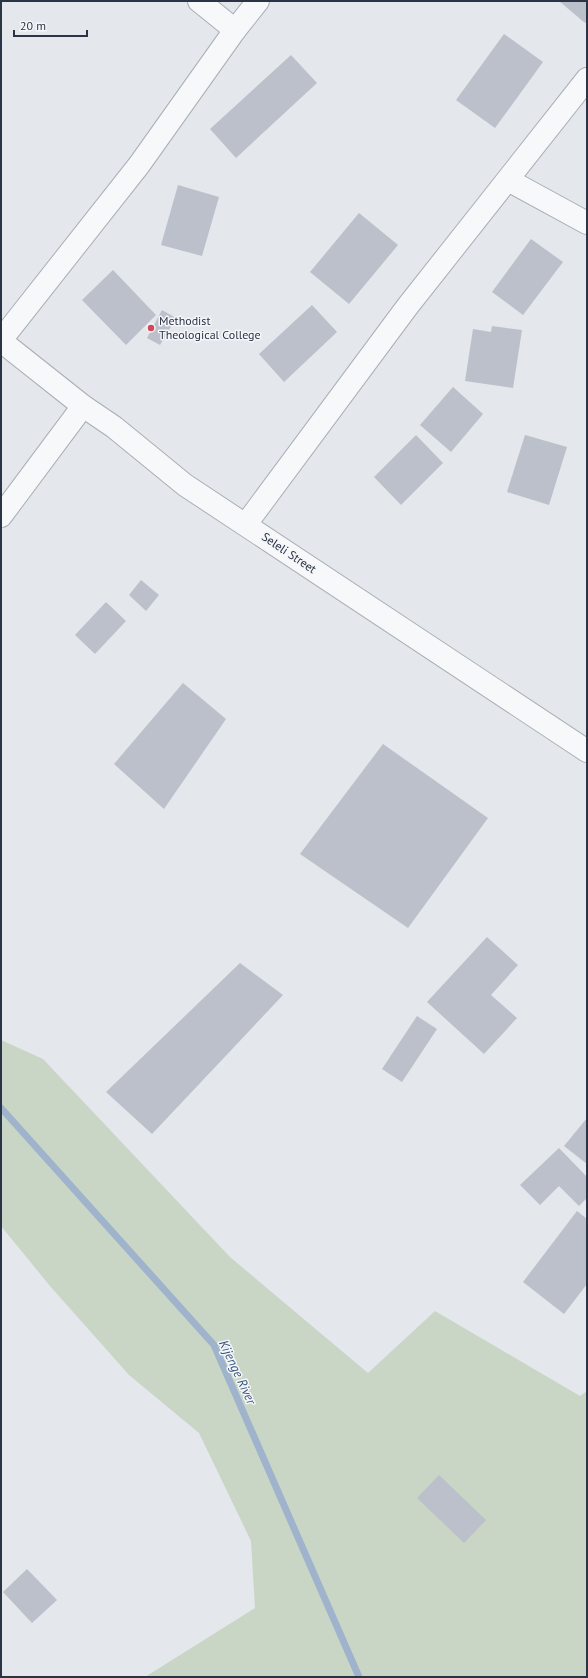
<svg xmlns="http://www.w3.org/2000/svg" width="588" height="1678" font-family="'PT Sans',sans-serif">
	<style>
		.green { fill: #c9d6c5 }
		.lines { fill: none; stroke-linecap: round; stroke-linejoin: round }
		.stream { stroke: #9fb4cc; stroke-width: 7 }
		.building { fill: #bbc0ca }
		.minor-casing { stroke: #a9aeb7; stroke-width: 24 }
		.minor { stroke: #f7f8fa; stroke-width: 22 }
		.poi-dot { fill: #d1495b; stroke: #f4f6f9; stroke-width: 1.5 }
		.labels { text-anchor: middle; stroke-width: 3; stroke-linejoin: round; paint-order: stroke }
		.poi-label { font-size: 12px; fill: #2b3445; stroke: #f4f6f9; text-anchor: start }
		.street-label { font-size: 12px; fill: #2b3445; stroke: #f4f6f9 }
		.water-label { font-size: 13px; font-style: italic; fill: #34527a; stroke: #f4f6f9 }
	</style>
	<rect width="100%" height="100%" fill="#e4e7ec"/>
	<polygon class="green" points="1,1040 43,1059 230,1257 368,1373 435,1311 580,1396 587,1391 587,1677 145,1677 255,1608 251,1541 199,1433 129,1375 50,1286 1,1226"/>
	<g class="lines">
		<polyline class="stream" points="1,1108 214,1345 359,1677"/>
	</g>
	<g class="building">
		<polygon points="559,1 587,1 587,21 585,23"/>
		<polygon points="504,34 543,62 495,128 456,100"/>
		<polygon points="291,55 317,83 236,158 210,129"/>
		<polygon points="178,185 219,197 202,256 161,245"/>
		<polygon points="359,213 398,245 349,304 310,272"/>
		<polygon points="531,239 563,262 523,315 492,292"/>
		<polygon points="113,270 156,315 126,345 82,300"/>
		<polygon points="312,305 337,332 284,382 259,354"/>
		<polygon points="162,310 176,318 160,345 147,338"/>
		<polygon points="492,326 522,330 513,388 465,381 473,329 491,332"/>
		<polygon points="453,387 483,414 451,452 420,425"/>
		<polygon points="416,435 443,463 401,505 374,477"/>
		<polygon points="525,435 567,447 549,505 507,492"/>
		<polygon points="141,580 159,595 146,611 129,595"/>
		<polygon points="106,602 126,621 95,654 75,635"/>
		<polygon points="183,683 226,719 164,809 114,764"/>
		<polygon points="383,744 488,818 408,928 300,854"/>
		<polygon points="487,937 518,965 491,995 517,1018 484,1054 427,1002"/>
		<polygon points="240,963 283,995 152,1134 106,1092"/>
		<polygon points="417,1016 437,1029 402,1082 382,1069"/>
		<polygon points="587,1118 587,1164 564,1146"/>
		<polygon points="559,1148 587,1177 587,1198 579,1206 559,1186 540,1205 520,1185"/>
		<polygon points="577,1211 587,1219 587,1284 564,1314 523,1282"/>
		<polygon points="439,1475 486,1520 464,1543 417,1498"/>
		<polygon points="27,1569 57,1600 32,1623 3,1592"/>
	</g>
	<g class="lines">
		<g class="minor-casing">
			<g id="minor">
				<polyline points="199,1 235,30"/>
				<polyline points="508,180 587,223"/>
				<polyline points="1,340 139,165 235,30 258,1"/>
				<polyline points="1,341 83,406 114,427 185,485 587,751"/>
				<polyline points="1,516 83,406"/>
				<polyline points="246,524 407,307 587,79"/>
			</g>
		</g>
		<use href="#minor" class="minor"/>
	</g>
	<circle class="poi-dot" cx="151" cy="328" r="4"/>
	<g class="labels">
		<g class="poi-label">
			<text x="159" y="325">Methodist<tspan x="159" dy="14">Theological College</tspan></text>
		</g>
		<g class="street-label">
			<text transform="translate(289 553) rotate(34)" y="4">Seleli Street</text>
		</g>
		<g class="water-label">
			<text transform="translate(238 1372) rotate(65)" y="5">Kijenge River</text>
		</g>
	</g>
	<rect width="588" height="1678" fill="none" stroke="#2b3445" stroke-width="4"/>
	<path d="M14 30v6h73v-6" fill="none" stroke="#2b3445" stroke-width="2"/>
	<text x="20" y="30" font-size="12" fill="#2b3445" stroke="#f4f6f9" stroke-width="3" paint-order="stroke">20 m</text>
</svg>
